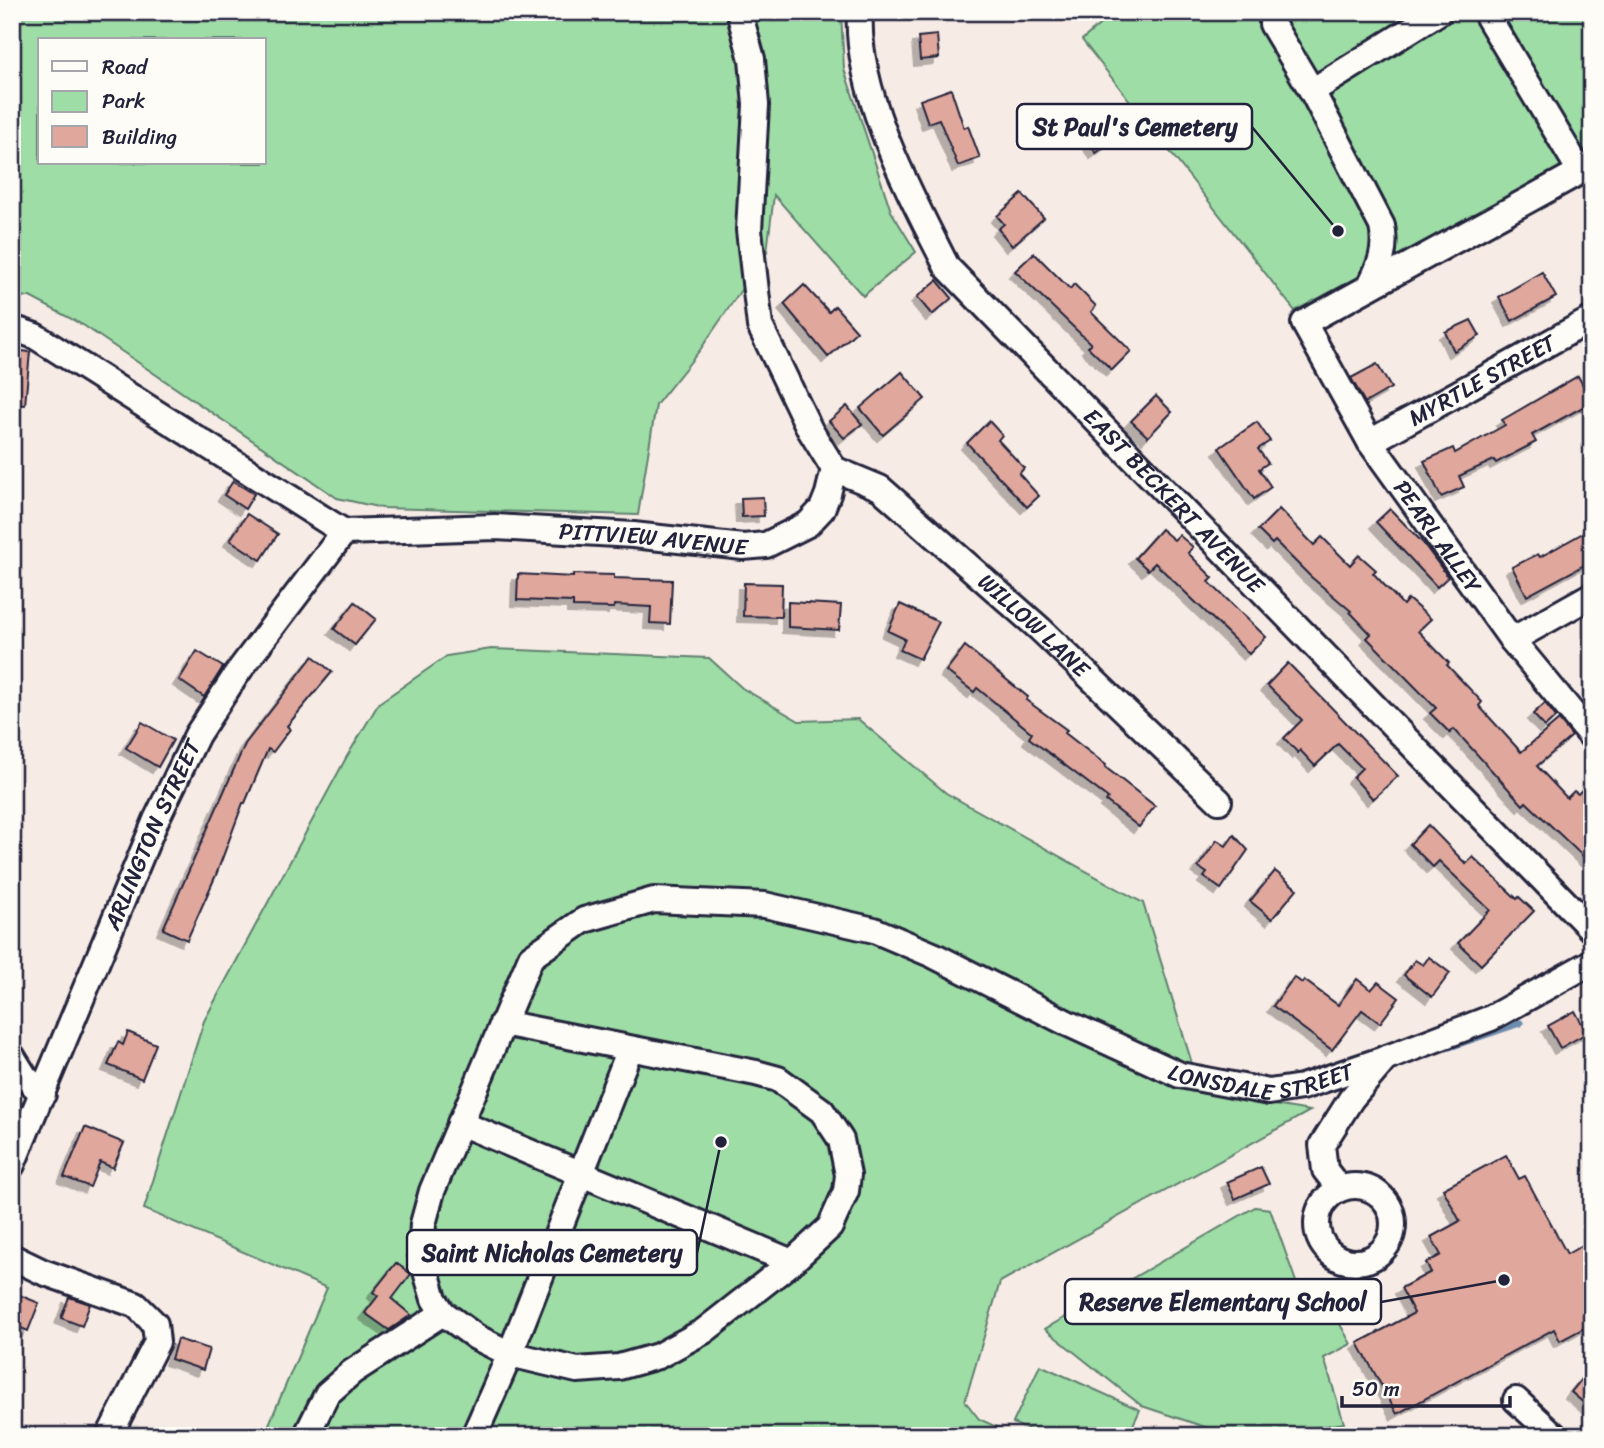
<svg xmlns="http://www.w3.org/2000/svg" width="1604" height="1448" font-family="Sriracha,sans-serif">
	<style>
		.green { fill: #9edda6; stroke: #608070; stroke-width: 2; fill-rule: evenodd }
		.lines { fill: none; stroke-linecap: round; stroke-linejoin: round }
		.stream { stroke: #6d8caf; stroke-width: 7 }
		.building { fill: #e0a79c; stroke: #22223b; stroke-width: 2; filter: url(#shadow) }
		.minor-casing { stroke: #22223b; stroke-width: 30 }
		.minor { stroke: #fdfcf7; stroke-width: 24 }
		.labels { text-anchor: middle; stroke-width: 6; stroke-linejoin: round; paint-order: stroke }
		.street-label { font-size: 23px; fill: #22223b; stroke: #fdfcf7 }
		.leader { fill: none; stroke: #22223b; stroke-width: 2.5 }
		.callout-dot { fill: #22223b; stroke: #fdfcf7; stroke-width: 2.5 }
		.callout { fill: #fdfcf7; stroke: #22223b; stroke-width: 2.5 }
		.callout-label { font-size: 24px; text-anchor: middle; font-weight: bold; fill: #22223b }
	</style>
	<defs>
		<filter id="shadow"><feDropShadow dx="-6" dy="6" stdDeviation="0" flood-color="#0004"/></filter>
	</defs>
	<rect width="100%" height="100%" fill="#f7ebe5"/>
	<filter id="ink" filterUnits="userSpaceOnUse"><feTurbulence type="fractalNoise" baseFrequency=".0143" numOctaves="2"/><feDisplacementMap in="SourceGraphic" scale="14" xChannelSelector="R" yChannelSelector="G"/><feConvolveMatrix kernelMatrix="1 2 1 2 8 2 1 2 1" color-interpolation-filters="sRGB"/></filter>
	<g filter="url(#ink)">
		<g class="green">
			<path d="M12 12H841L844 69 891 211 916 252 863 296 774 195 767 252 700 350 656 405 638 515 382 508 337 498 83 325 30 297 12 296ZM40 40H264V163H40Z"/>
			<polygon points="1114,12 1592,12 1592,151 1295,311 1082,40"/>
			<polygon points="491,649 709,658 742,688 799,721 858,719 946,793 1143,903 1201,1093 1310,1111 1000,1282 965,1401 979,1419 1016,1436 264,1436 327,1288 144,1209 204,1021 346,758 379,703 447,656"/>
			<polygon points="1255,1207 1270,1209 1305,1307 1326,1299 1351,1344 1324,1358 1344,1423 1263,1436 1232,1436 1142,1406 1045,1329"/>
			<polygon points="1040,1365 1140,1410 1128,1436 1041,1436 1013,1423"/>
		</g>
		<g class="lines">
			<polyline class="stream" points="1447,1048 1520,1023"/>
		</g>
		<g class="building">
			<polygon points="937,35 939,58 920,60 918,37"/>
			<polygon points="951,89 964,128 968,126 980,158 958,166 939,119 928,123 920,100"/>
			<polygon points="1098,119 1114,140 1096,153 1081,132"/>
			<polygon points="1022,194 1044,218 1012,246 998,229 1004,224 997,216"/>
			<polygon points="1034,253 1070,289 1074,284 1096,306 1091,312 1131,351 1112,370 1088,347 1091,344 1015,271"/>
			<polygon points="1542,272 1556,297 1512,321 1499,297"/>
			<polygon points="937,280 952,298 932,315 917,297"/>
			<polygon points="804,285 829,312 835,306 857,331 828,357 784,304"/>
			<polygon points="1471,320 1480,336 1454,351 1445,332"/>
			<polygon points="12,350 30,352 25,405 12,404"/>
			<polygon points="1377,364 1391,388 1365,403 1351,378"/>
			<polygon points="902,372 925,399 883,435 860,408"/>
			<polygon points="1578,376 1592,402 1532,435 1536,442 1496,463 1494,460 1459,476 1464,487 1441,497 1424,461 1453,448 1455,453 1505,425 1502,420"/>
			<polygon points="1156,396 1172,412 1148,437 1131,421"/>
			<polygon points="847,406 862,424 844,438 829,421"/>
			<polygon points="989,421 1002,435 998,440 1024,468 1019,474 1039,496 1027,507 967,443"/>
			<polygon points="1257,422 1270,441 1258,449 1268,463 1259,469 1271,487 1254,499 1219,448"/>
			<polygon points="233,481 254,494 245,509 224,495"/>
			<polygon points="763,497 764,516 742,517 741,498"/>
			<polygon points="1279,509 1314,545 1322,537 1350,565 1359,555 1376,570 1373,573 1403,605 1408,599 1431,619 1418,631 1449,663 1447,665 1482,702 1479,706 1521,752 1559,720 1572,736 1537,766 1567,798 1574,791 1578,794 1592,780 1592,865 1526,802 1523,805 1454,729 1450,733 1430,713 1436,708 1367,638 1371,634 1350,612 1351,611 1310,576 1275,541 1272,544 1258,530"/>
			<polygon points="1390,509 1423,543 1448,577 1437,587 1376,522"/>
			<polygon points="247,514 278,534 261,560 230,540"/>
			<polygon points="1592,528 1592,561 1527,596 1512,567 1538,554 1540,557"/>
			<polygon points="1161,529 1174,540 1179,535 1193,547 1188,553 1213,578 1209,582 1266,637 1249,654 1155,563 1148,570 1135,558"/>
			<polygon points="518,574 573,577 573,574 614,575 614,578 672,580 670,624 650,623 651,607 614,605 614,608 573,607 573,602 517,600"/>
			<polygon points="744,583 782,584 781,617 743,616"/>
			<polygon points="355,602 376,619 355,645 334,629"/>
			<polygon points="788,602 841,605 839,630 788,627"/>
			<polygon points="900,604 939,622 920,659 900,650 905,639 888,631"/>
			<polygon points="965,646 1028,697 1026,700 1067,730 1065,733 1106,765 1105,767 1155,806 1139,827 1106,801 1108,798 1029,738 1032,733 977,688 974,692 946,671"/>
			<polygon points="197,651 223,667 204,697 179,680"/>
			<polygon points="313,656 332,672 287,726 290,729 273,752 268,749 245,803 243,803 216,875 187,940 163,929 245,744"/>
			<polygon points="1288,663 1398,776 1373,799 1353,777 1362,768 1338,744 1315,766 1300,750 1298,753 1284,738 1302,720 1267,685"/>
			<polygon points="1545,703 1556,717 1545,727 1533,714"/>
			<polygon points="142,722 173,740 158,767 126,748"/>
			<polygon points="1428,825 1466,864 1473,857 1517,899 1519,897 1534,911 1481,965 1458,943 1490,910 1439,861 1433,867 1410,844"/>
			<polygon points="1234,835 1248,850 1221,889 1204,877 1207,873 1198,867 1217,840 1226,846"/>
			<polygon points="1275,871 1297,889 1272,919 1250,901"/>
			<polygon points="1429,957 1450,973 1432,997 1404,975 1415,960 1423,965"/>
			<polygon points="1294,977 1302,983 1304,980 1338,1005 1357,979 1371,990 1378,982 1399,998 1380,1023 1362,1010 1332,1050 1273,1006"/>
			<polygon points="1575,1011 1587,1033 1560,1048 1548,1026"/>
			<polygon points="128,1032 156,1044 142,1079 108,1065 118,1042 123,1045"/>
			<polygon points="85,1127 124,1143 113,1168 100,1162 90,1187 64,1177"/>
			<polygon points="1506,1155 1519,1179 1525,1176 1567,1254 1592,1240 1592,1324 1560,1341 1554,1329 1397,1414 1358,1343 1414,1313 1401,1288 1431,1272 1426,1263 1441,1255 1431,1237 1460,1221 1443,1189"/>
			<polygon points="1261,1167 1269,1184 1235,1199 1227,1182"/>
			<polygon points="396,1263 411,1274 392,1299 411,1315 389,1330 365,1313 378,1296 373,1292"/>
			<polygon points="12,1292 39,1303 28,1331 12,1324"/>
			<polygon points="69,1297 90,1304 82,1326 61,1318"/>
			<polygon points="177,1339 209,1349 203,1370 171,1359"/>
			<polygon points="1592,1366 1592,1410 1571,1392"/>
		</g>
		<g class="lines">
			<g class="minor-casing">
				<g id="minor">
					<path id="s1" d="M860 12C855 94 911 195 947 267L1592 930"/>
					<polyline points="1485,12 1580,171"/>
					<path d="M1272 24 1312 91 1382 226C1387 250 1380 266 1369 287"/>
					<polyline points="1312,91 1439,12"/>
					<path id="s2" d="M1592 165 1304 323 1370 442 1512 640 1592 737"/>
					<path id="s3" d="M12 328 35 336 344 532 495 527 633 535 743 547 766 545 808 524 822 509 828 494 834 469 810 430 760 326 749 230 756 105 752 59 739 12"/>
					<path id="s4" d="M1370 442 1592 319"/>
					<path id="s5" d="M834 469 880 488 1040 629 1219 801"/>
					<polyline points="1512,640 1592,595"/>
					<path id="s6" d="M502 1023 756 1073 778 1079 822 1111 841 1140 848 1175 846 1191 830 1227 792 1262 704 1331 658 1356 619 1367 577 1370 510 1354 476 1337 443 1313 434 1299 421 1254 423 1224 432 1191 531 957 584 920 654 900 765 905 874 930 933 955 1069 1024 1180 1075 1269 1092 1302 1087 1387 1058 1491 1018 1592 962"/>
					<polyline points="12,1056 25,1077 43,1094"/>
					<polyline points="460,1123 792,1262"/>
					<path id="s7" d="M12 1165 156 820 197 735 238 672 344 532"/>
					<circle cx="1355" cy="1224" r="38"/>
					<polyline points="1339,1188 1325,1170 1322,1145 1351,1099 1386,1058"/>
					<polyline points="12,1257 43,1272 136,1305 155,1324 157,1342 109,1436"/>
					<polyline points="1516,1400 1555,1436"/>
					<polyline points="306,1436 327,1394 352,1372 443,1313"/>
					<polyline points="474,1436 510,1354 630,1049"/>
				</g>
			</g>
			<use href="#minor" class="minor"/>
		</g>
	</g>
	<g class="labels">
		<g class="street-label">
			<text dy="8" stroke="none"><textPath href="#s4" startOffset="128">MYRTLE STREET</textPath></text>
			<text dy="8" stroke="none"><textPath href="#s1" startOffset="598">EAST BECKERT AVENUE</textPath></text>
			<text dy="8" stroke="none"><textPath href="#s2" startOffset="581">PEARL ALLEY</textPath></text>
			<text dy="8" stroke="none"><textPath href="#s3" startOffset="700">PITTVIEW AVENUE</textPath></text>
			<text dy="8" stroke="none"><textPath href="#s5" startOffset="256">WILLOW LANE</textPath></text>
			<text dy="8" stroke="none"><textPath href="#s7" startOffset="359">ARLINGTON STREET</textPath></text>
			<text dy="8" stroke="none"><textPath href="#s6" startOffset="2072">LONSDALE STREET</textPath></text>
		</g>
	</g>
	<path class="leader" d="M1338 231L1252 127M721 1142L697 1253M1504 1280L1381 1302"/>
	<g class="callout-dot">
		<circle cx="1338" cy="231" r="7"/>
		<circle cx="721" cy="1142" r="7"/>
		<circle cx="1504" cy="1280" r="7"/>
	</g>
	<g class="callout">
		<rect x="1017" y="104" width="235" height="45" rx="7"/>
		<rect x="407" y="1230" width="290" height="45" rx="7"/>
		<rect x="1065" y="1279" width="316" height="45" rx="7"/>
	</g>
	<g class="callout-label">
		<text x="1135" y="135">St Paul's Cemetery</text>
		<text x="552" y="1261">Saint Nicholas Cemetery</text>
		<text x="1223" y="1310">Reserve Elementary School</text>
	</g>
	<rect width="1604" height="1448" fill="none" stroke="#fdfcf7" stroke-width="42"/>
	<rect x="21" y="21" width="1562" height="1406" fill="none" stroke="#22223b" stroke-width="2.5" filter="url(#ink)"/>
	<rect x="38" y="38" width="228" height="126" fill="#fdfcf7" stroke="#a5a5ac" stroke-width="2"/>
	<rect x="52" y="61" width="35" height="10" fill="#fdfcf7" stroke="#a5a5ac" stroke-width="2"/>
	<text x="102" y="74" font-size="21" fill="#22223b">Road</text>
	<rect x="52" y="91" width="35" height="21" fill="#9edda6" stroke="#a5a5ac" stroke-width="2"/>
	<text x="102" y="108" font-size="21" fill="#22223b">Park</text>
	<rect x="52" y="126" width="35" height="21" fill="#e0a79c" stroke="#a5a5ac" stroke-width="2"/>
	<text x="102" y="144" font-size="21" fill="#22223b">Building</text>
	<path d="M1342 1396v10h168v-10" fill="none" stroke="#22223b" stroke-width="3.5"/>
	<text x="1352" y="1396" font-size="21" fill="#22223b" stroke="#fdfcf7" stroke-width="5" paint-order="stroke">50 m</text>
</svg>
